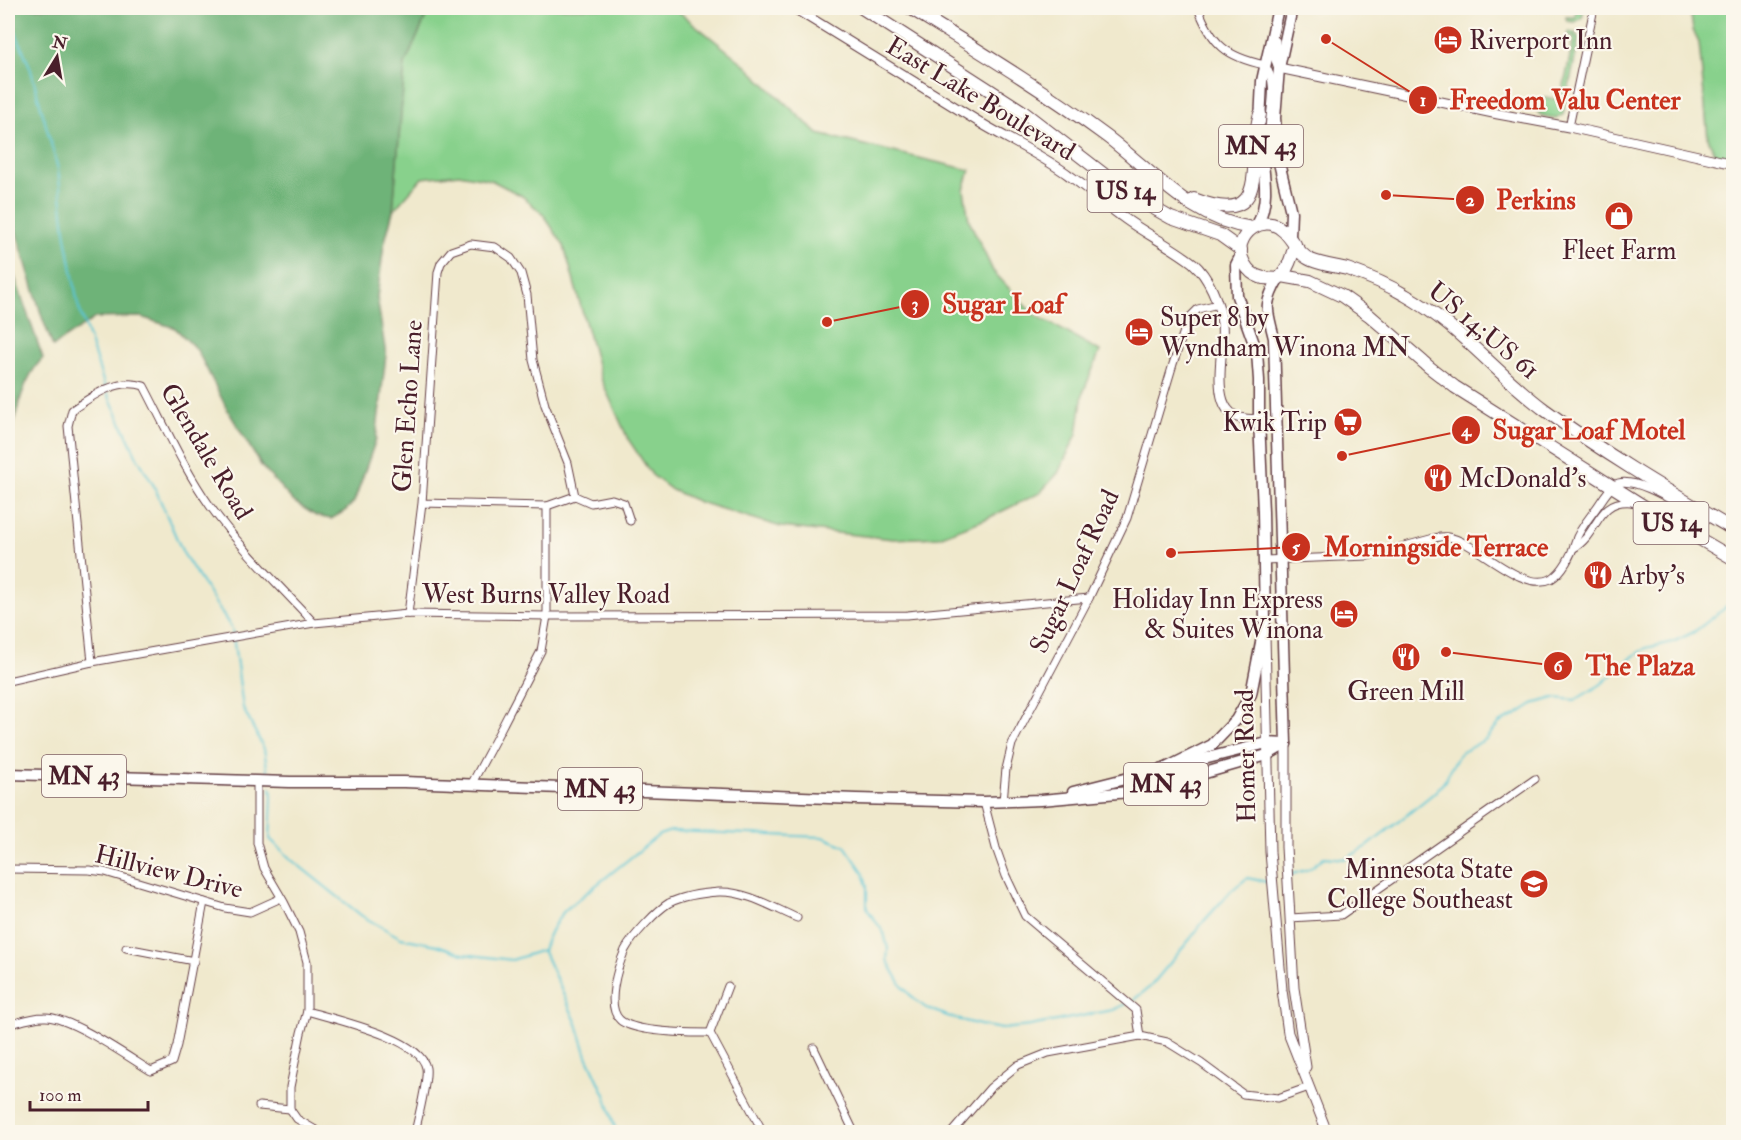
<svg xmlns="http://www.w3.org/2000/svg" width="1741" height="1140" font-family="'IM FELL Double Pica',serif">
	<style>
		.green { fill: #88d18c; stroke: #69785c; stroke-width: 1.5 }
		.forest { fill: #6eb378; stroke: #5c6952; stroke-width: 1.5 }
		.lines { fill: none; stroke-linecap: round; stroke-linejoin: round }
		.stream { stroke: #5bc6d5; stroke-width: 2 }
		.street-casing { stroke: #633d43; stroke-width: 9 }
		.secondary-casing { stroke: #633d43; stroke-width: 11 }
		.primary-casing { stroke: #633d43; stroke-width: 13 }
		.highway-casing { stroke: #633d43; stroke-width: 14 }
		.street { stroke: #fff; stroke-width: 7 }
		.secondary { stroke: #fff; stroke-width: 9 }
		.primary { stroke: #fff; stroke-width: 10 }
		.highway { stroke: #fff; stroke-width: 12 }
		.labels { text-anchor: middle; stroke-width: 4.5; stroke-linejoin: round; paint-order: stroke }
		.shield { fill: #fbf7ec; stroke: #7f6065; stroke-width: 1.5 }
		.shield-label { font-size: 24px; font-weight: bold; fill: #4a1f2b }
		.poi-label { font-size: 26px; fill: #4a1f2b; stroke: #fbf7ec; text-anchor: start }
		.street-label { font-size: 26px; fill: #4a1f2b; stroke: #fbf7ec }
		.leader { fill: none; stroke: #c8321e; stroke-width: 2 }
		.callout-dot { fill: #c8321e; stroke: #fbf7ec; stroke-width: 2 }
		.mark-label { font-size: 18px; text-anchor: middle; font-weight: bold; fill: #fff }
		.callout-label { font-size: 27px; text-anchor: middle; font-weight: bold; fill: #c8321e; stroke: #fbf7ec; stroke-width: 4.5; stroke-linejoin: round; paint-order: stroke }
	</style>
	<rect width="100%" height="100%" fill="#fbf7ec"/>
	<filter id="ink" filterUnits="userSpaceOnUse"><feTurbulence type="fractalNoise" baseFrequency=".0167" numOctaves="2"/><feDisplacementMap in="SourceGraphic" scale="12" xChannelSelector="R" yChannelSelector="G"/><feConvolveMatrix kernelMatrix="1 2 1 2 8 2 1 2 1" color-interpolation-filters="sRGB"/></filter>
	<filter id="wash" filterUnits="userSpaceOnUse"><feTurbulence type="fractalNoise" baseFrequency=".008" numOctaves="4" result="noise"/><feDisplacementMap in="SourceGraphic" scale="24" xChannelSelector="R" yChannelSelector="G"/><feGaussianBlur stdDeviation="1.35" result="paint"/><feColorMatrix in="noise" values="0 0 0 0 0 0 0 0 0 0 0 0 0 0 0 0 0 1.4 0 .05"/><feComposite in="paint" operator="in"/></filter>
	<g filter="url(#wash)">
		<rect width="100%" height="100%" fill="#f0e9cd"/>
		<g class="green">
			<polygon points="430,8 674,8 744,64 818,134 970,170 964,190 969,220 993,271 1032,313 1100,351 1083,393 1077,434 1058,473 1040,493 988,518 939,537 893,539 781,527 699,502 672,490 652,475 628,439 601,379 564,246 543,214 522,196 491,180 459,174 422,178 393,211 405,64"/>
			<polygon points="1577,8 1584,8 1582,18 1575,22 1567,21 1566,17 1575,17"/>
			<polygon points="1697,8 1718,8 1733,11 1733,159 1715,155 1708,138 1699,43 1693,30 1691,16"/>
			<polygon points="1569,31 1575,33 1579,39 1563,115 1556,119 1541,115 1537,111 1540,101 1545,97 1561,100 1574,37 1568,35"/>
		</g>
		<g class="forest">
			<polygon points="8,8 430,8 405,64 393,211 384,245 377,297 386,355 376,439 354,502 345,511 331,519 316,516 294,502 262,467 227,409 197,350 175,328 141,317 95,318 58,343 53,347 42,317 8,204"/>
			<path d="M8 258 43 358C19 382 15 422 8 454Z"/>
		</g>
		<g class="lines">
			<g class="stream">
				<polyline points="8,14 30,67 58,169 65,231 78,305 105,387"/>
				<polyline points="107,392 137,457 154,486 183,553 232,629 243,708 264,749 268,774"/>
				<polyline points="271,788 272,796 270,839 293,861 362,916 401,938 437,945 463,954 512,960 543,950"/>
				<polyline points="1289,875 1309,869 1324,857 1345,859 1368,846 1434,793 1444,782 1459,754 1486,739 1499,723 1516,715 1533,704 1554,698 1575,700 1600,685 1636,654 1646,648 1673,642 1694,632 1734,601"/>
				<path d="M616 1132 606 1097 587 1056 577 1024 543 950C548 934 555 922 565 910L659 835 671 831 823 837 845 846 863 872 867 886V909L884 933 888 949 887 960 902 986 913 998 926 1008 953 1018 980 1025 1002 1029 1030 1026 1113 1010 1132 1001 1150 987 1191 938 1203 922 1231 891 1247 878 1267 882 1270 881"/>
			</g>
		</g>
	</g>
	<g filter="url(#ink)">
		<g class="lines">
			<g class="street-casing">
				<g id="street">
					<path d="M1198 8C1212 44 1226 57 1265 65 1285 92 1256 132 1277 161"/>
					<polyline points="1569,127 1594,8"/>
					<polyline points="575,496 591,503 612,499 624,503 630,521"/>
					<path d="M1574 548C1599 534 1596 499 1631 502"/>
					<path d="M1264 560 1368 556 1434 538C1439 537 1443 536 1448 537 1476 541 1521 593 1551 579 1563 572 1572 554 1575 542 1579 529 1590 517 1597 507 1602 500 1607 491 1614 485 1630 474 1670 499 1685 508"/>
					<polyline points="408,614 422,503 438,272 441,263 451,251 471,244 495,247 511,258 521,273 527,295 533,360 545,405 568,463 575,496 547,506 422,503"/>
					<path d="M92 662 68 426 72 410C92 396 118 377 144 386 165 426 184 469 210 506 241 549 279 585 314 623"/>
					<polyline points="8,681 92,662 314,623 408,614 547,616 907,615 1089,598"/>
					<polyline points="257,781 257,843 264,868 284,902 299,932 307,962 307,1011 301,1033 290,1087 290,1109 297,1119 319,1132"/>
					<polyline points="471,785 495,740 541,651 547,616 547,506"/>
					<polyline points="1003,801 1006,769 1012,744 1089,598 1127,518 1173,364 1188,319 1198,309 1218,304"/>
					<polyline points="984,802 996,848 1006,876 1025,916 1136,1010 1140,1036 1167,1042 1201,1063 1243,1094 1278,1098 1309,1087"/>
					<polyline points="8,869 89,870 105,872 225,908 250,912 281,898"/>
					<polyline points="1290,918 1341,915 1535,779"/>
					<polyline points="126,948 194,961"/>
					<polyline points="728,986 710,1033 763,1132"/>
					<path d="M307 1011C333 1019 421 1038 426 1068 428 1080 418 1119 415 1132"/>
					<path d="M8 1025C19 1022 32 1017 44 1017 68 1015 128 1057 151 1071L172 1062 177 1045 204 902"/>
					<path d="M710 1033C690 1033 635 1033 620 1020 605 1006 618 966 625 950 632 937 657 910 669 903 683 896 703 893 719 892 746 891 772 907 797 918"/>
					<polyline points="814,1048 854,1132"/>
					<polyline points="259,1106 290,1109"/>
					<polyline points="952,1132 990,1088 1018,1065 1048,1053 1140,1036"/>
				</g>
			</g>
			<g class="secondary-casing">
				<g id="secondary">
					<path d="M794 8C857 47 920 86 984 125 1013 142 1043 156 1070 176 1089 189 1105 205 1124 218 1146 234 1171 246 1193 263 1209 277 1219 302 1222 323 1226 356 1201 426 1259 419"/>
					<polyline points="1275,41 1274,55 1279,68 1498,114 1569,127 1734,164"/>
					<polyline points="1265,636 1270,852 1282,990 1288,1033 1327,1132"/>
					<polyline points="1286,744 1286,847 1294,988 1306,1067"/>
				</g>
			</g>
			<g class="primary-casing">
				<g id="primary">
					<polyline points="1260,122 1262,81 1278,8"/>
					<path d="M1257 225C1272 198 1262 167 1260 138"/>
					<polyline points="1290,237 1291,212 1279,163 1275,118 1279,68 1292,8"/>
					<path d="M1278 279C1263 306 1267 309 1274 338L1286 744"/>
					<polyline points="1164,769 1212,745 1236,720 1251,694 1265,622 1263,512 1259,419 1259,380 1257,352 1237,296 1236,265 1241,255"/>
					<polyline points="8,774 290,782 404,782 856,799 984,802 1041,800 1129,792 1174,782 1267,755 1286,744"/>
					<polyline points="1073,792 1267,743 1285,744"/>
				</g>
			</g>
			<g class="highway-casing">
				<g id="highway">
					<polyline points="862,8 1022,111 1132,196 1171,218 1220,235 1241,250"/>
					<path d="M910 8C976 49 1044 90 1106 136 1153 171 1189 219 1252 228"/>
					<path d="M1194 199C1276 231 1245 157 1260 114"/>
					<path d="M1295 244C1292 256 1288 271 1278 279 1272 278 1266 279 1260 277 1247 273 1238 257 1241 244 1245 231 1258 221 1272 224 1291 230 1294 253 1311 260 1323 265 1335 266 1347 269 1367 276 1387 284 1405 295 1459 325 1496 374 1545 410 1605 454 1670 492 1734 530"/>
					<polyline points="1282,276 1310,281 1342,296 1369,315 1429,367 1455,387 1645,507 1734,559"/>
				</g>
			</g>
			<use href="#street" class="street"/>
			<use href="#secondary" class="secondary"/>
			<use href="#primary" class="primary"/>
			<use href="#highway" class="highway"/>
		</g>
	</g>
	<defs>
		<g id="hotel-disc" transform="scale(1.5)"><circle r="9.5" fill="#c8321e" stroke="#fbf7ec"/><path d="M-6-4.5h1.5V1H6V5H4.5V3h-9V5H-6ZM-4 0a1.8 1.8 0 1 1 3.6 0ZM.5 0V-2.5h3Q6-2.5 6 0Z" fill="#fff"/></g>
		<g id="shop-disc" transform="scale(1.5)"><circle r="9.5" fill="#c8321e" stroke="#fbf7ec"/><path d="M-5-2.5h2.3a2.7 3.5 0 0 1 5.4 0H5L5.5 6h-11ZM-1.5-2.5h3a1.5 2.3 0 0 0-3 0Z" fill="#fff"/></g>
		<g id="supermarket-disc" transform="scale(1.5)"><circle r="9.5" fill="#c8321e" stroke="#fbf7ec"/><path d="M-6-5.5h2.5l.6 2H6L4.5 2H-2.5L-4.4-4H-6ZM-1.5 3.2a1.3 1.3 0 1 0 .1 0ZM3 3.2a1.3 1.3 0 1 0 .1 0Z" fill="#fff"/></g>
		<g id="restaurant-disc" transform="scale(1.5)"><circle r="9.5" fill="#c8321e" stroke="#fbf7ec"/><path d="M-5-6h1v4h1v-4h1v4h1v-4h1v5L-1.5 .5V6h-2V.5L-5-1ZM5-6V6H3V1.5H1.5Q1.5-4 5-6Z" fill="#fff"/></g>
		<g id="university-disc" transform="scale(1.5)"><circle r="9.5" fill="#c8321e" stroke="#fbf7ec"/><path d="M0-5L7-2L0 1L-7-2ZM-4 1L0 2.5L4 1V4Q0 6-4 4Z" fill="#fff"/></g>
	</defs>
	<g fill-rule="evenodd">
		<use href="#hotel-disc" x="1448" y="40"/>
		<use href="#shop-disc" x="1619" y="216"/>
		<use href="#hotel-disc" x="1139" y="332"/>
		<use href="#supermarket-disc" x="1348" y="422"/>
		<use href="#restaurant-disc" x="1438" y="478"/>
		<use href="#restaurant-disc" x="1598" y="575"/>
		<use href="#hotel-disc" x="1344" y="614"/>
		<use href="#restaurant-disc" x="1406" y="657"/>
		<use href="#university-disc" x="1534" y="884"/>
	</g>
	<g class="labels">
		<g class="shield">
			<rect x="1219" y="125" width="84" height="42" rx="4.5"/>
			<rect x="1087.5" y="170" width="75" height="42" rx="4.5"/>
			<rect x="1633.5" y="502" width="75" height="42" rx="4.5"/>
			<rect x="42" y="755" width="84" height="42" rx="4.5"/>
			<rect x="1124" y="763" width="84" height="42" rx="4.5"/>
			<rect x="558" y="768" width="84" height="42" rx="4.5"/>
		</g>
		<g class="shield-label">
			<text x="1261" y="154">MN 43</text>
			<text x="1125" y="199">US 14</text>
			<text x="1671" y="531">US 14</text>
			<text x="84" y="784">MN 43</text>
			<text x="1166" y="792">MN 43</text>
			<text x="600" y="797">MN 43</text>
		</g>
		<g class="poi-label">
			<text x="1469" y="49">Riverport Inn</text>
			<text x="1619" y="259" text-anchor="middle">Fleet Farm</text>
			<text x="1160" y="326">Super 8 by<tspan x="1160" dy="30">Wyndham Winona MN</tspan></text>
			<text x="1327" y="431" text-anchor="end">Kwik Trip</text>
			<text x="1459" y="487">McDonald's</text>
			<text x="1619" y="584">Arby's</text>
			<text x="1323" y="608" text-anchor="end">Holiday Inn Express<tspan x="1323" dy="30">&amp; Suites Winona</tspan></text>
			<text x="1406" y="700" text-anchor="middle">Green Mill</text>
			<text x="1513" y="878" text-anchor="end">Minnesota State<tspan x="1513" dy="30">College Southeast</tspan></text>
		</g>
		<g class="street-label">
			<text transform="translate(981 98) rotate(31)" y="9">East Lake Boulevard</text>
			<text transform="translate(1484 330) rotate(40)" y="9">US 14;US 61</text>
			<text transform="translate(407 406) rotate(-86)" y="9">Glen Echo Lane</text>
			<text transform="translate(207 451) rotate(59)" y="9">Glendale Road</text>
			<text transform="translate(1074 571) rotate(-65)" y="9">Sugar Loaf Road</text>
			<text x="546" y="603">West Burns Valley Road</text>
			<text transform="translate(1245 756) rotate(-91)" y="9">Homer Road</text>
			<text transform="translate(169 871) rotate(14)" y="9">Hillview Drive</text>
		</g>
	</g>
	<path class="leader" d="M1326 39L1423 100M1386 195L1470 200M827 322L915 304M1342 456L1466 430M1171 553L1296 547M1446 652L1558 666"/>
	<g class="callout-dot">
		<circle cx="1326" cy="39" r="6"/>
		<circle cx="1386" cy="195" r="6"/>
		<circle cx="827" cy="322" r="6"/>
		<circle cx="1342" cy="456" r="6"/>
		<circle cx="1171" cy="553" r="6"/>
		<circle cx="1446" cy="652" r="6"/>
		<circle cx="1423" cy="100" r="15"/>
		<circle cx="1470" cy="200" r="15"/>
		<circle cx="915" cy="304" r="15"/>
		<circle cx="1466" cy="430" r="15"/>
		<circle cx="1296" cy="547" r="15"/>
		<circle cx="1558" cy="666" r="15"/>
	</g>
	<g class="mark-label">
		<text x="1423" y="106">1</text>
		<text x="1470" y="206">2</text>
		<text x="915" y="310">3</text>
		<text x="1466" y="436">4</text>
		<text x="1296" y="553">5</text>
		<text x="1558" y="672">6</text>
	</g>
	<g class="callout-label">
		<text x="1565" y="109">Freedom Valu Center</text>
		<text x="1536" y="209">Perkins</text>
		<text x="1003" y="313">Sugar Loaf</text>
		<text x="1589" y="439">Sugar Loaf Motel</text>
		<text x="1436" y="556">Morningside Terrace</text>
		<text x="1640" y="675">The Plaza</text>
	</g>
	<rect width="1741" height="1140" fill="none" stroke="#fbf7ec" stroke-width="30"/>
	<g transform="translate(57 57) rotate(11)" stroke="#fbf7ec" stroke-width="4.5" paint-order="stroke">
	<path d="M0-4.5L10 22L0 15L-10 22Z" fill="#4a1f2b"/>
	<text y="-9" font-size="16" font-weight="bold" text-anchor="middle" fill="#4a1f2b">N</text>
	</g>
	<path d="M30 1101v9h118v-9" fill="none" stroke="#4a1f2b" stroke-width="3"/>
	<text x="39" y="1101" font-size="18" fill="#4a1f2b" stroke="#fbf7ec" stroke-width="4.5" paint-order="stroke">100 m</text>
</svg>
